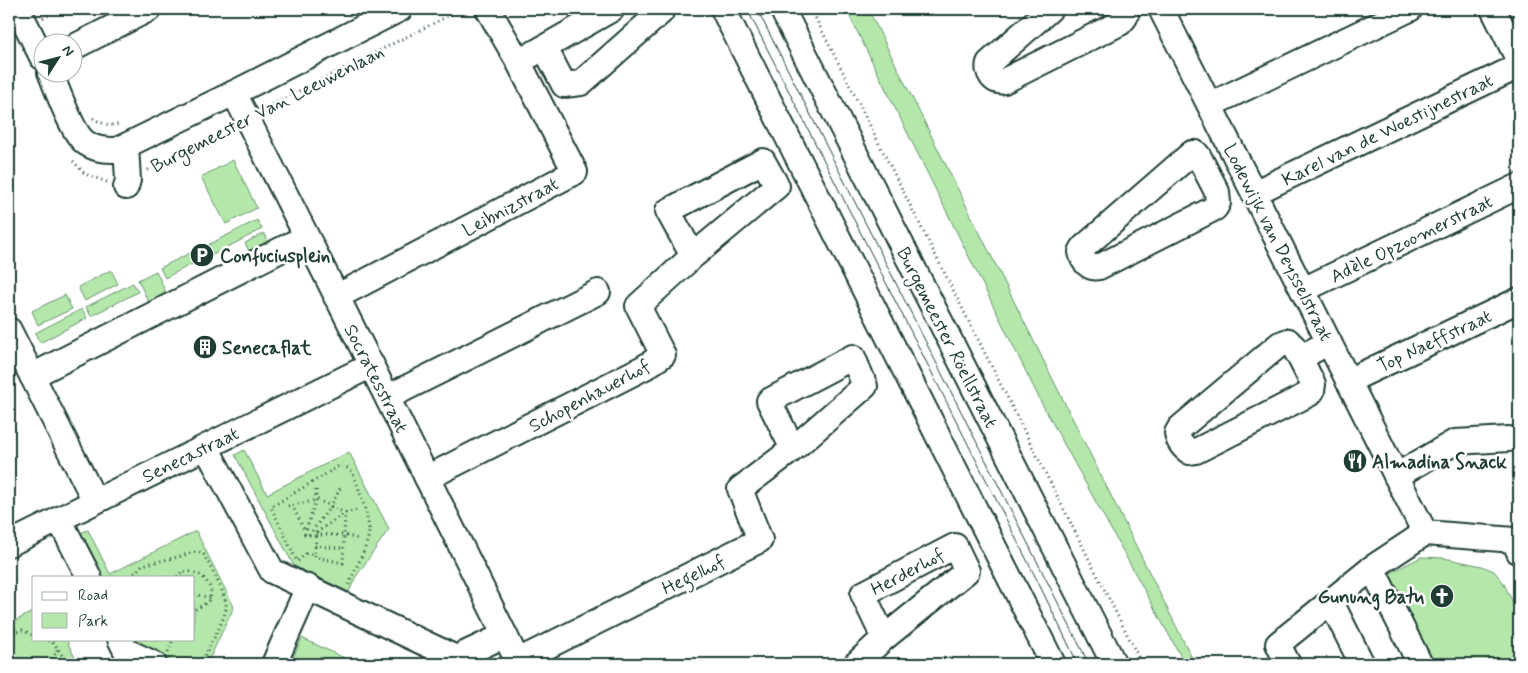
<svg xmlns="http://www.w3.org/2000/svg" width="1528" height="673" font-family="Mynerve,sans-serif">
	<style>
		.green { fill: #b3e8aa; stroke: #69926f }
		.lines { fill: none; stroke-linecap: round; stroke-linejoin: round }
		.minor-casing { stroke: #1f3d34; stroke-width: 28 }
		.path { stroke: #1f3d34; stroke-width: 3; stroke-dasharray: 1 4; stroke-linecap: butt }
		.minor { stroke: #fff; stroke-width: 24 }
		.tram { stroke: #1f3d34; stroke-width: 1 }
		.labels { text-anchor: middle; stroke-width: 5; stroke-linejoin: round; paint-order: stroke }
		.street-label { font-size: 19px; fill: #1f3d34; stroke: #fff }
		.poi-label { font-size: 19px; font-weight: bold; fill: #1f3d34; stroke: #fff; text-anchor: start }
	</style>
	<rect width="100%" height="100%" fill="#fff"/>
	<filter id="ink" filterUnits="userSpaceOnUse"><feTurbulence type="fractalNoise" baseFrequency=".02" numOctaves="2"/><feDisplacementMap in="SourceGraphic" scale="10" xChannelSelector="R" yChannelSelector="G"/><feConvolveMatrix kernelMatrix="1 2 1 2 8 2 1 2 1" color-interpolation-filters="sRGB"/></filter>
	<g filter="url(#ink)">
		<g class="green">
			<polygon points="846,9 868,9 1195,664 1185,664 1042,404"/>
			<polygon points="233,160 257,208 226,224 201,177"/>
			<polygon points="257,220 262,229 207,258 202,248"/>
			<polygon points="264,233 270,246 251,255 245,243"/>
			<polygon points="196,250 202,259 165,278 160,268"/>
			<polygon points="111,270 118,284 85,301 78,287"/>
			<polygon points="156,271 168,297 150,305 138,280"/>
			<polygon points="133,283 138,292 91,316 86,307"/>
			<polygon points="65,295 72,309 38,325 32,311"/>
			<polygon points="82,309 87,318 40,343 35,333"/>
			<polygon points="244,450 267,494 349,452 389,529 355,578 349,592 294,566 235,455"/>
			<polygon points="88,530 110,574 196,531 234,607 207,664 177,664 137,645 134,639 194,639 194,577 101,577 78,534"/>
			<polygon points="1421,557 1444,558 1482,566 1494,571 1503,582 1519,615 1519,664 1428,664 1385,576"/>
			<polygon points="34,611 34,639 66,639 78,664 9,664 9,624"/>
			<polygon points="302,638 357,664 290,664"/>
		</g>
		<g class="lines">
			<g class="minor-casing">
				<g id="minor">
					<polyline points="18,9 42,57"/>
					<polyline points="723,9 1053,664"/>
					<polyline points="782,9 1114,664"/>
					<path d="M1050 9 989 63C986 72 994 84 1004 81L1120 23C1125 18 1127 16 1126 9"/>
					<polyline points="1161,9 1425,533 1514,540 1519,552"/>
					<polyline points="1493,9 1519,61"/>
					<polyline points="72,48 149,9"/>
					<polyline points="545,48 564,85 581,83 661,12 659,9"/>
					<polyline points="531,55 612,9"/>
					<path d="M50 72C57 89 73 135 86 143 96 150 106 150 117 150L234 93 400 9"/>
					<path d="M234 93C331 283 425 473 519 664"/>
					<polyline points="1210,105 1410,9"/>
					<polyline points="126,146 128,180 126,187"/>
					<path d="M1192 153H1196L1199 157 1217 192 1218 203 1215 208 1099 267C1089 269 1083 262 1081 252L1084 247Z"/>
					<polyline points="1254,193 1519,66"/>
					<polyline points="1303,290 1519,186"/>
					<polyline points="336,297 575,172 518,61 488,9"/>
					<polyline points="9,330 95,501"/>
					<path d="M1300 358 1294 347 1288 341 1280 344 1180 428 1177 433C1178 441 1183 448 1190 452L1196 451 1309 394 1312 391 1313 384 1300 358 1329 342"/>
					<polyline points="32,376 306,237"/>
					<polyline points="1348,381 1519,300"/>
					<polyline points="388,397 598,292"/>
					<polyline points="206,447 272,571 456,658 505,635"/>
					<polyline points="1396,476 1455,442 1509,439"/>
					<polyline points="427,478 645,367 663,355 638,306 693,256 668,211 763,161 777,186 693,256"/>
					<polyline points="59,519 89,577"/>
					<polyline points="9,544 372,365"/>
					<polyline points="1372,568 1420,664"/>
					<polyline points="1331,602 1362,664"/>
					<polyline points="120,639 126,651 154,664"/>
					<polyline points="518,661 760,540 740,489 793,449 769,401 853,357 865,386 793,449"/>
					<polyline points="274,664 308,587"/>
					<polyline points="856,664 884,638 967,571 955,546 863,594 884,638"/>
					<polyline points="1288,664 1278,644 1372,568 1425,533"/>
				</g>
			</g>
			<g class="path">
				<polyline points="811,9 1142,664"/>
				<polyline points="43,18 61,9"/>
				<polyline points="263,109 462,9"/>
				<path d="M93 118C100 123 111 127 120 124"/>
				<polyline points="73,161 85,174 107,182"/>
				<polyline points="148,170 230,129"/>
				<polyline points="292,505 305,532"/>
				<polyline points="288,506 318,500 345,513 343,563 315,557 314,554"/>
				<polyline points="309,535 331,506 340,488"/>
				<polyline points="316,535 343,535 359,539"/>
				<polyline points="315,536 305,534 316,500 316,487"/>
				<polyline points="315,546 344,548"/>
				<path d="M296 559 271 507 339 466C344 466 349 468 352 472 357 481 370 522 369 532 367 550 354 570 348 587"/>
				<polyline points="298,561 306,554 314,554 317,532 345,513 357,510"/>
				<path d="M131 577 142 565 182 556 193 552H199L204 555C210 567 226 593 226 606 227 617 206 653 200 664"/>
				<path d="M177 577 182 572C186 572 191 571 195 573 204 575 214 588 210 598 207 604 199 607 194 610"/>
				<polyline points="194,594 210,598"/>
				<polyline points="9,637 15,632 22,630 34,636"/>
				<polyline points="43,639 54,643 68,664"/>
				<polyline points="168,652 173,639"/>
				<polyline points="51,664 58,648"/>
			</g>
			<use href="#minor" class="minor"/>
			<g class="tram">
				<polyline points="747,9 1037,580 1078,664"/>
				<polyline points="757,9 1089,664"/>
			</g>
		</g>
	</g>
	<defs>
		<g id="parking-disc" transform="scale(1.25)"><circle r="9.5" fill="#1f3d34" stroke="#fff"/><path d="M-3.5-5.5H1a3.5 3.5 0 0 1 0 7H-1V5.5H-3.5ZM-1-3.4V-.6H.8a1.4 1.4 0 0 0 0-2.8Z" fill="#fff"/></g>
		<g id="building-disc" transform="scale(1.25)"><circle r="9.5" fill="#1f3d34" stroke="#fff"/><path d="M-4-6H4V6H1V3H-1V6H-4ZM-2.5-4.3h1.7v1.8h-1.7ZM.8-4.3h1.7v1.8H.8ZM-2.5-1h1.7V.8h-1.7ZM.8-1h1.7V.8H.8Z" fill="#fff"/></g>
		<g id="restaurant-disc" transform="scale(1.25)"><circle r="9.5" fill="#1f3d34" stroke="#fff"/><path d="M-5-6h1v4h1v-4h1v4h1v-4h1v5L-1.5 .5V6h-2V.5L-5-1ZM5-6V6H3V1.5H1.5Q1.5-4 5-6Z" fill="#fff"/></g>
		<g id="church-disc" transform="scale(1.25)"><circle r="9.5" fill="#1f3d34" stroke="#fff"/><path d="M-1.2-6h2.4v3.5h3.3v2.4h-3.3V6h-2.4V-.1h-3.3v-2.4h3.3Z" fill="#fff"/></g>
	</defs>
	<g fill-rule="evenodd">
		<use href="#parking-disc" x="202" y="255"/>
		<use href="#building-disc" x="205" y="347"/>
		<use href="#restaurant-disc" x="1355" y="461"/>
		<use href="#church-disc" x="1442" y="596"/>
	</g>
	<g class="labels">
		<g class="street-label">
			<text transform="translate(267 108) rotate(-27)" y="7">Burgemeester Van Leeuwenlaan</text>
			<text transform="translate(1387 129) rotate(-26)" y="7">Karel van de Woestijnestraat</text>
			<text transform="translate(510 206) rotate(-28)" y="7">Leibnizstraat</text>
			<text transform="translate(1411 238) rotate(-26)" y="7">Adèle Opzoomerstraat</text>
			<text transform="translate(1279 242) rotate(63)" y="7">Lodewijk van Deysselstraat</text>
			<text transform="translate(948 337) rotate(63)" y="7">Burgemeester Röellstraat</text>
			<text transform="translate(1434 340) rotate(-25)" y="7">Top Naeffstraat</text>
			<text transform="translate(377 378) rotate(63)" y="7">Socratesstraat</text>
			<text transform="translate(589 395) rotate(-28)" y="7">Schopenhauerhof</text>
			<text transform="translate(190 454) rotate(-26)" y="7">Senecastraat</text>
			<text transform="translate(907 571) rotate(-28)" y="7">Herderhof</text>
			<text transform="translate(693 574) rotate(-26)" y="7">Hegelhof</text>
		</g>
		<g class="poi-label">
			<text x="220" y="262">Confuciusplein</text>
			<text x="222" y="354">Senecaflat</text>
			<text x="1372" y="468">Almadina Snack</text>
			<text x="1424" y="603" text-anchor="end">Gunung Batu</text>
		</g>
	</g>
	<rect width="1528" height="673" fill="none" stroke="#fff" stroke-width="30"/>
	<rect x="15" y="15" width="1498" height="643" fill="none" stroke="#1f3d34" stroke-width="2" filter="url(#ink)"/>
	<rect x="32" y="576" width="162" height="65" fill="#ffffff" stroke="#a5b1ae"/>
	<rect x="42" y="592" width="25" height="8" fill="#ffffff" stroke="#a5b1ae"/>
	<text x="78" y="600" font-size="15" fill="#1f3d34">Road</text>
	<rect x="42" y="613" width="25" height="15" fill="#b3e8aa" stroke="#a5b1ae"/>
	<text x="78" y="626" font-size="15" fill="#1f3d34">Park</text>
	<g transform="translate(58 58) rotate(54)"><circle r="24" fill="#ffffff" stroke="#a5b1ae"/>
	<path d="M0-4L9 19L0 12L-9 19Z" fill="#1f3d34"/>
	<text y="-8" font-size="14" font-weight="bold" text-anchor="middle" fill="#1f3d34">N</text>
	</g>
</svg>
